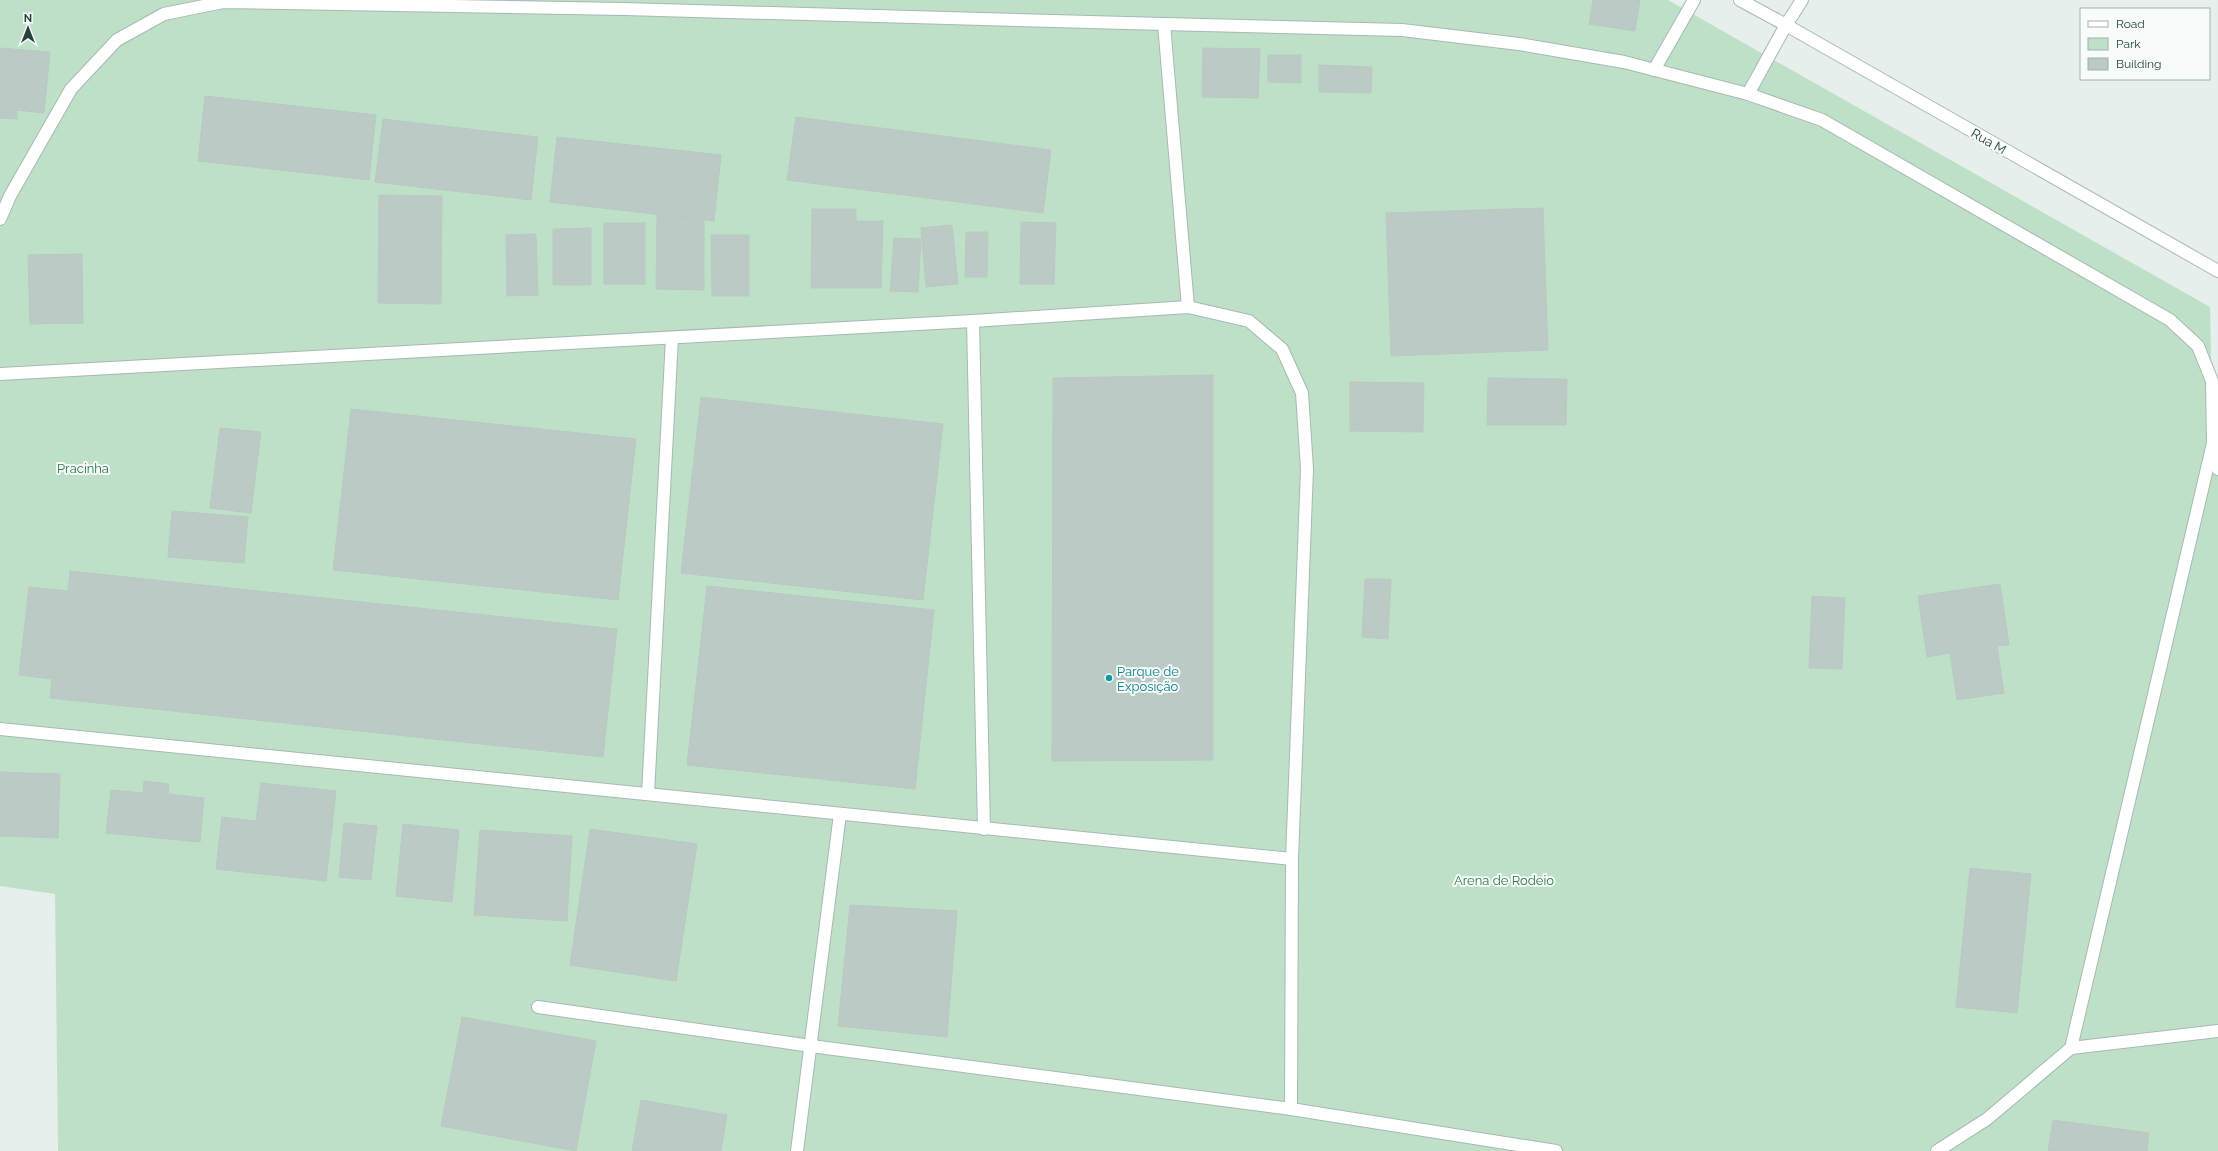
<svg xmlns="http://www.w3.org/2000/svg" width="2218" height="1151" font-family="Raleway,sans-serif">
	<style>
		.green { fill: #bfe0c8 }
		.building { fill: #bbcac4; stroke: #b8c9c2 }
		.lines { fill: none; stroke-linecap: round; stroke-linejoin: round }
		.service-casing { stroke: #a8b8b2; stroke-width: 14 }
		.minor-casing { stroke: #a8b8b2; stroke-width: 14 }
		.service { stroke: #fff; stroke-width: 12 }
		.minor { stroke: #fff; stroke-width: 12 }
		.culture-dot { fill: #0f9aa8; stroke: #f7fbf9; stroke-width: 1.5 }
		.labels { text-anchor: middle; stroke-width: 4; stroke-linejoin: round; paint-order: stroke }
		.street-label { font-size: 13px; fill: #24423a; stroke: #f7fbf9 }
		.park-label { font-size: 13px; fill: #2d7a4b; stroke: #f7fbf9 }
		.culture-label { font-size: 13px; fill: #0d838f; stroke: #f7fbf9; text-anchor: start }
	</style>
	<rect width="100%" height="100%" fill="#e6efeb"/>
	<polygon class="green" points="0,0 1668,0 2210,307 2213,443 2218,469 2218,1151 58,1151 55,894 0,886"/>
	<g class="building">
		<polygon points="1593,0 1640,0 1635,31 1589,24"/>
		<polygon points="0,48 50,52 44,113 17,110 17,119 0,118"/>
		<polygon points="1203,48 1260,49 1258,98 1202,97"/>
		<polygon points="1268,55 1301,55 1301,83 1268,82"/>
		<polygon points="1319,65 1372,67 1371,93 1319,92"/>
		<polygon points="205,96 376,115 369,180 198,161"/>
		<polygon points="796,117 1051,150 1043,213 787,180"/>
		<polygon points="383,119 538,137 531,200 375,182"/>
		<polygon points="557,137 721,155 714,221 550,202"/>
		<polygon points="379,195 442,196 441,304 378,303"/>
		<polygon points="1543,208 1548,350 1391,356 1386,213"/>
		<polygon points="812,209 856,209 856,288 811,288"/>
		<polygon points="657,215 704,219 704,290 656,289"/>
		<polygon points="856,221 883,221 881,288 856,288"/>
		<polygon points="1021,222 1056,223 1054,284 1020,284"/>
		<rect x="604" y="223" width="41" height="61"/>
		<polygon points="952,225 958,284 926,287 921,228"/>
		<polygon points="591,228 591,285 553,285 553,229"/>
		<polygon points="966,232 988,232 987,277 965,277"/>
		<polygon points="536,234 538,295 507,296 506,235"/>
		<polygon points="711,235 749,235 749,296 712,296"/>
		<polygon points="894,238 921,239 918,292 890,291"/>
		<polygon points="82,254 83,323 30,324 28,255"/>
		<polygon points="1213,375 1213,760 1052,761 1053,378"/>
		<polygon points="1488,378 1567,379 1566,425 1487,425"/>
		<polygon points="1350,382 1424,383 1423,432 1350,431"/>
		<polygon points="701,397 943,424 923,600 681,573"/>
		<polygon points="351,409 636,439 618,600 333,570"/>
		<polygon points="220,428 261,432 251,513 210,508"/>
		<polygon points="172,511 248,517 244,563 168,557"/>
		<polygon points="70,571 617,629 603,757 50,698 52,679 19,675 29,587 68,591"/>
		<polygon points="1365,579 1391,579 1388,639 1362,637"/>
		<polygon points="2000,584 2009,645 1997,646 2004,693 1957,700 1950,653 1927,657 1918,596"/>
		<polygon points="707,586 934,610 915,789 687,765"/>
		<polygon points="1812,596 1845,598 1842,669 1809,668"/>
		<polygon points="0,772 60,774 58,838 0,836"/>
		<polygon points="144,781 169,784 168,794 204,798 200,842 106,833 111,790 143,793"/>
		<polygon points="261,783 336,791 326,881 216,869 222,817 256,821"/>
		<polygon points="344,823 377,826 371,880 339,877"/>
		<polygon points="403,824 459,830 452,902 396,896"/>
		<polygon points="590,829 697,844 676,981 570,965"/>
		<polygon points="480,830 572,836 567,921 474,915"/>
		<polygon points="1970,868 2031,874 2017,1013 1956,1007"/>
		<polygon points="850,905 957,911 947,1037 838,1026"/>
		<polygon points="462,1017 596,1041 576,1151 441,1126"/>
		<polygon points="641,1100 727,1115 721,1151 632,1151"/>
		<polygon points="2053,1120 2149,1133 2147,1151 2048,1151"/>
	</g>
	<g class="lines">
		<g class="service-casing">
			<g id="service">
				<polyline points="1164,24 1402,30 1519,44 1624,62 1748,94"/>
				<polyline points="0,219 10,196 71,89 117,40 164,14 223,2 624,9 1164,24 1188,307"/>
			</g>
		</g>
		<g class="minor-casing">
			<g id="minor">
				<polyline points="1740,0 1786,25 1748,94 1822,120 2170,320 2198,346 2212,381 2213,443 2218,469"/>
				<polyline points="1802,0 1786,25 2218,271"/>
				<polyline points="1654,70 1694,0"/>
				<polyline points="973,321 984,829"/>
				<polyline points="0,374 973,321 1188,307 1249,321 1282,349 1302,393 1307,469 1292,859 1291,1109"/>
				<polyline points="0,729 1292,859"/>
				<polyline points="648,794 672,338"/>
				<polyline points="538,1007 811,1046 1291,1109 1556,1151"/>
				<polyline points="2071,1048 2218,1031"/>
				<polyline points="797,1151 840,814"/>
				<polyline points="1937,1151 1987,1119 2071,1048 2213,443"/>
			</g>
		</g>
		<use href="#service" class="service"/>
		<use href="#minor" class="minor"/>
	</g>
	<circle class="culture-dot" cx="1109" cy="678" r="4"/>
	<g class="labels">
		<g class="street-label">
			<text transform="translate(1989 141) rotate(30)" y="5">Rua M</text>
		</g>
		<g class="park-label">
			<text x="83" y="473">Pracinha</text>
			<text x="1504" y="885">Arena de Rodeio</text>
		</g>
		<g class="culture-label">
			<text x="1117" y="676">Parque de<tspan x="1117" dy="15">Exposição</tspan></text>
		</g>
	</g>
	<rect x="2080" y="8" width="130" height="72" fill="#f7fbf9" stroke="#a3b1ad"/>
	<rect x="2088" y="21" width="20" height="6" fill="#ffffff" stroke="#a3b1ad"/>
	<text x="2116" y="28" font-size="12" fill="#24423a">Road</text>
	<rect x="2088" y="38" width="20" height="12" fill="#bfe0c8" stroke="#a3b1ad"/>
	<text x="2116" y="48" font-size="12" fill="#24423a">Park</text>
	<rect x="2088" y="58" width="20" height="12" fill="#bbcac4" stroke="#a3b1ad"/>
	<text x="2116" y="68" font-size="12" fill="#24423a">Building</text>
	<g transform="translate(28 28)" stroke="#f7fbf9" stroke-width="3" paint-order="stroke">
	<path d="M0-3L7 15L0 10L-7 15Z" fill="#24423a"/>
	<text y="-6" font-size="11" font-weight="bold" text-anchor="middle" fill="#24423a">N</text>
	</g>
</svg>
